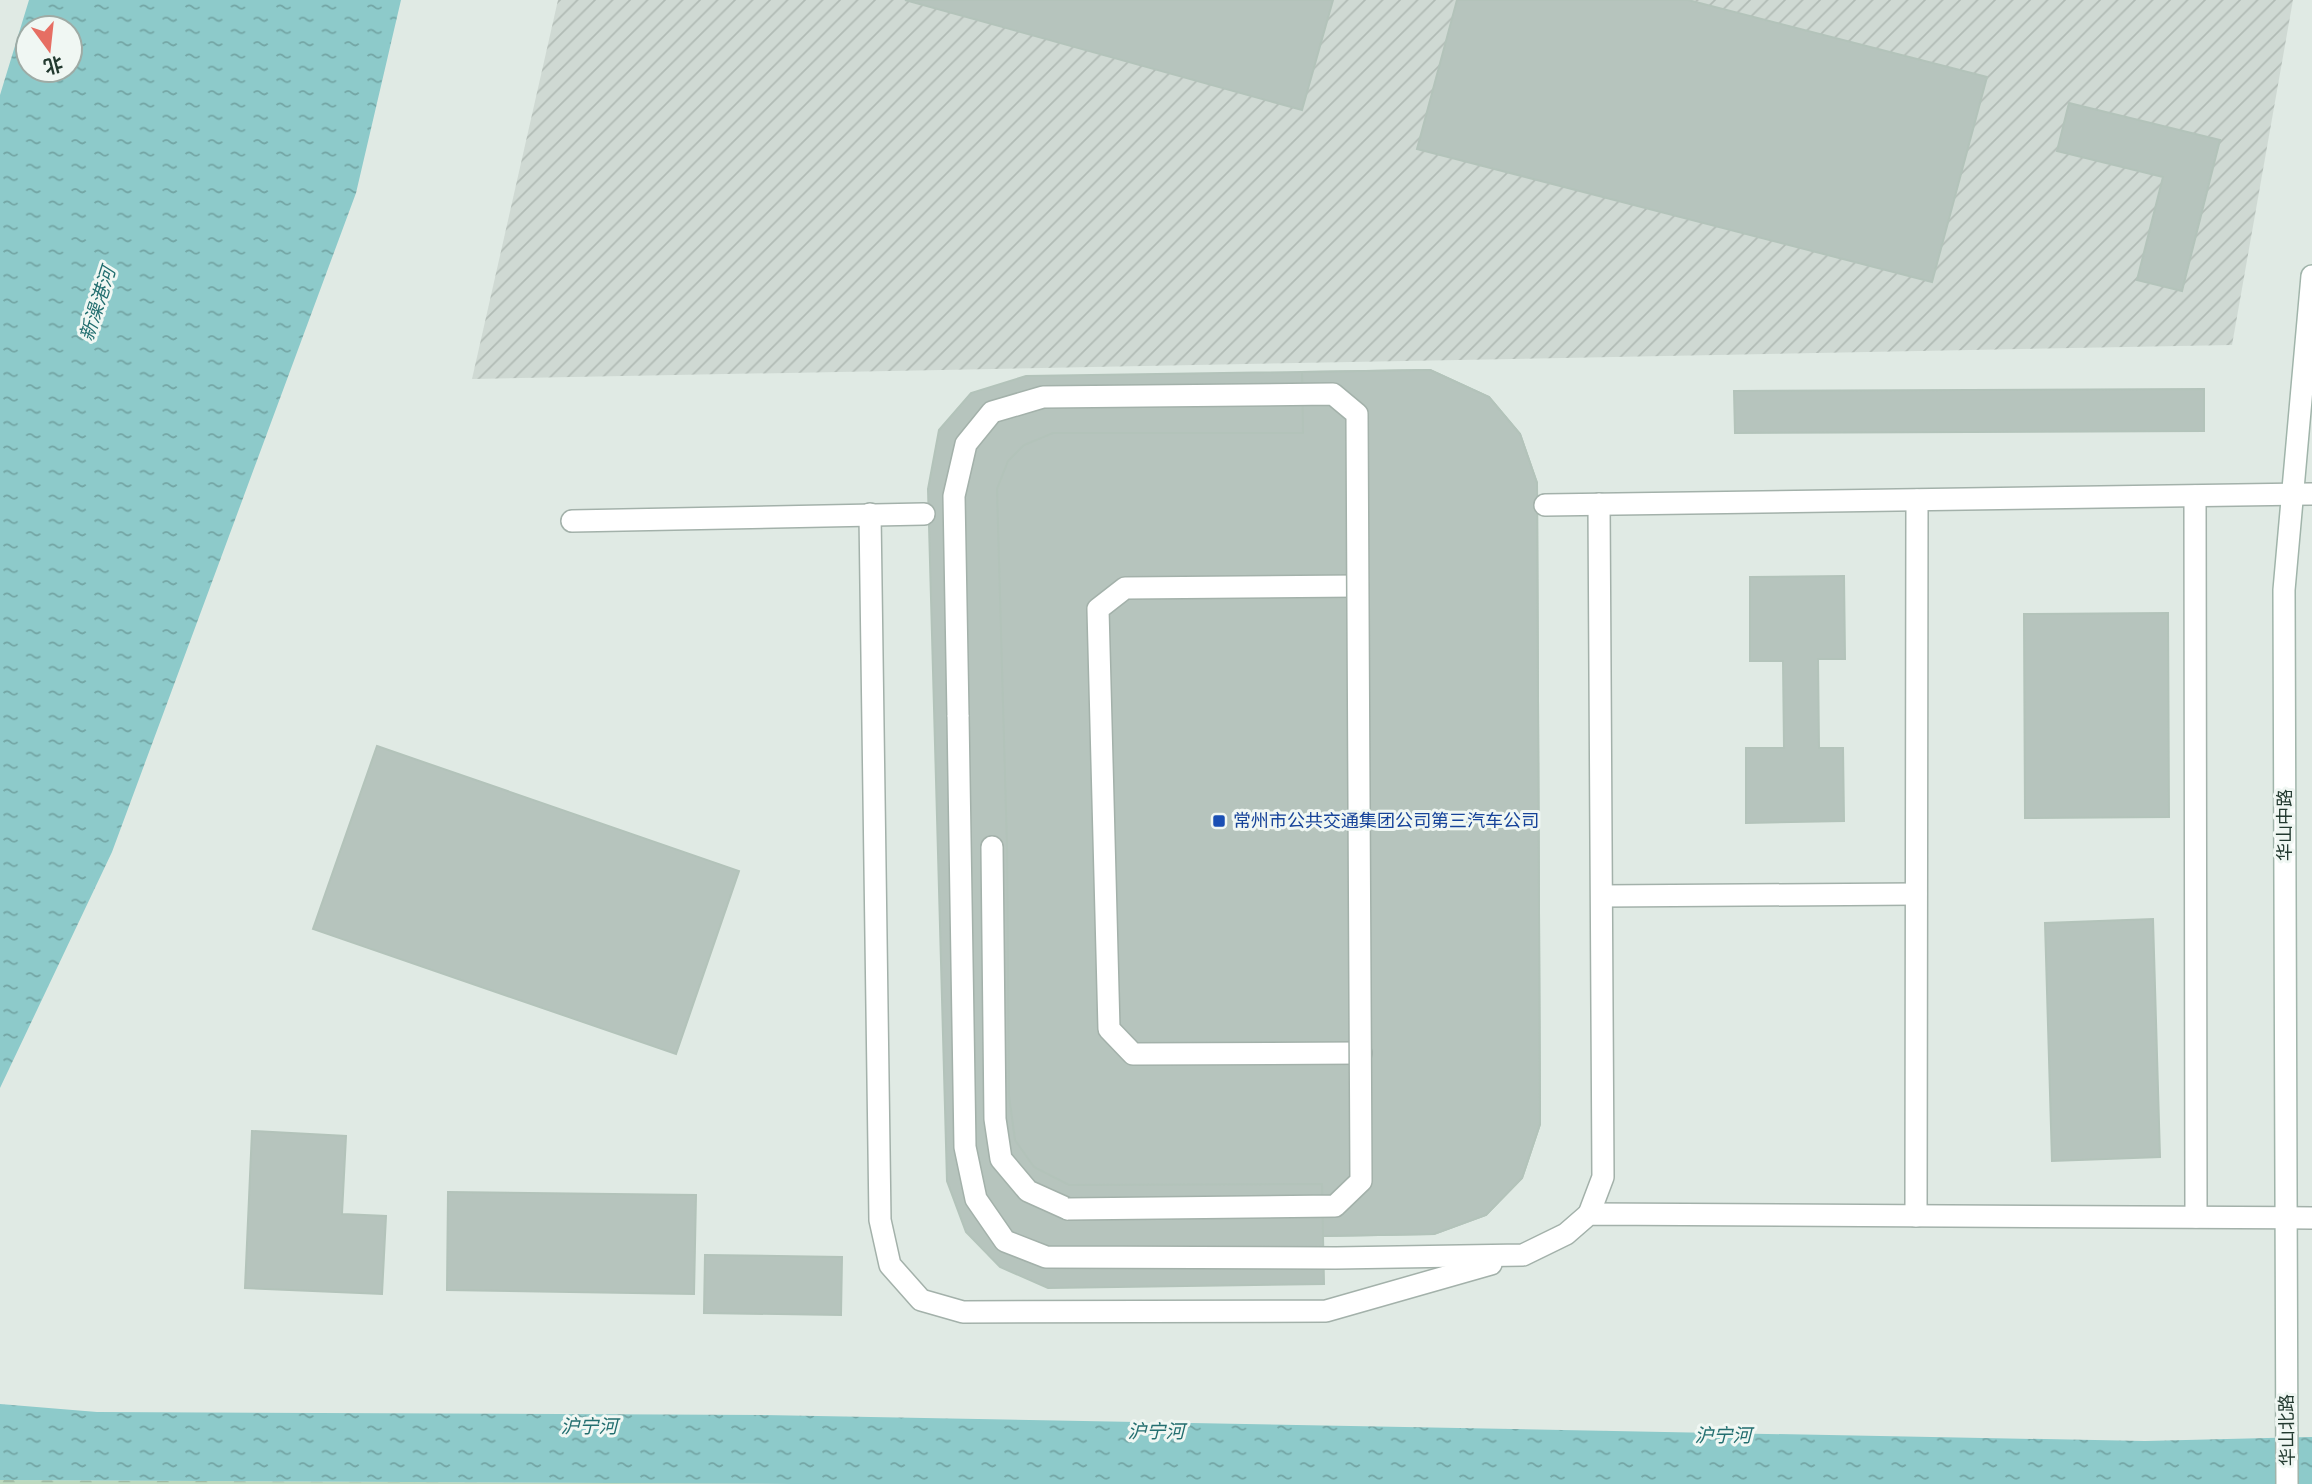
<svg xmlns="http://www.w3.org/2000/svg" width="2312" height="1484" font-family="'DejaVu Sans','Noto Sans SC',sans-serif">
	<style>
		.industrial { fill: url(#industrial-furrows) }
		.forest { fill: url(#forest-firs) }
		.water { fill: url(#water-ripples); fill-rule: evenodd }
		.building { fill: #b6c4bd; stroke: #b3c3ba; stroke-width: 2 }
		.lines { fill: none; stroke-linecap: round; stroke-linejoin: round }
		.service-casing { stroke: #a3b1aa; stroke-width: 24 }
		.secondary-casing { stroke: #a0b4aa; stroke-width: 24 }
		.service { stroke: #fff; stroke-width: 21 }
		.secondary { stroke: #fff; stroke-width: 21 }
		.service-bridge-casing { stroke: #a3b1aa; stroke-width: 24; stroke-linecap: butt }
		.service-bridge { stroke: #fff; stroke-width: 21 }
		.transit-dot { fill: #1a4fb4; stroke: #f0f7f3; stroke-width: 2.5 }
		.labels { text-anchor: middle; stroke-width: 6; stroke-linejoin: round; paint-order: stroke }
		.transit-label { font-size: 18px; fill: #164399; stroke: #f0f7f3; text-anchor: start }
		.street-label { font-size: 18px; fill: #22392f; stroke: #f0f7f3 }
		.water-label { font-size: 19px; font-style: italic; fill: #226e6f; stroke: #f0f7f3 }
	</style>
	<defs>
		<pattern id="industrial-furrows" width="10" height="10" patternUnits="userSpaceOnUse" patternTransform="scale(1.75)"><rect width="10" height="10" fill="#cfd9d3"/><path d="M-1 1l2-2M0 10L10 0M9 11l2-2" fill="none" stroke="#b1bbb5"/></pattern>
		<pattern id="forest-firs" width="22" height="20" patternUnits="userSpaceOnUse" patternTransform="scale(1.75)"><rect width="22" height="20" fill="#bbd9be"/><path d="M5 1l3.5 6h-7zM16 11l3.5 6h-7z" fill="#a0bba4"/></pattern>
		<pattern id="water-ripples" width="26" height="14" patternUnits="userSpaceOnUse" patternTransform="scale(1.75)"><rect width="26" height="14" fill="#8dcaca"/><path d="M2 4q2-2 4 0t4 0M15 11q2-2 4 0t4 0" fill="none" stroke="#73a5a4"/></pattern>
	</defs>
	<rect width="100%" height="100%" fill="#e0eae4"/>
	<polygon class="industrial" points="558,0 2293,0 2232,345 472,379"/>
	<polygon class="forest" points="0,1480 794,1484 0,1484"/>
	<g class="water">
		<path d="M29 0H401L356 193 112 852 0 1088V95ZM70 28V70H28V28Z"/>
		<polygon points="0,1404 97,1412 764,1415 2145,1441 2312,1437 2312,1484 794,1484 0,1480"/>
	</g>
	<g class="building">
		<polygon points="905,0 1333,0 1302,110"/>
		<polygon points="1457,0 1688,0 1987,77 1932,282 1417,149"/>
		<polygon points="2069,103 2220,140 2182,291 2137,280 2163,177 2057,151"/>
		<polygon points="1430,370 1489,397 1520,434 1537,483 1540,1124 1522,1178 1486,1215 1434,1234 1323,1236 1324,1284 1048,1288 1000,1267 966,1232 947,1181 928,489 939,430 971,393 1026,376"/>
		<polygon points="1430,370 1489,397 1520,434 1537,483 1540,1124 1522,1178 1486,1215 1434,1234 1323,1236 1322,1184 1069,1185 1034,1167 1015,1140 1009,1096 1007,847 997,489 1008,461 1024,445 1053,433 1303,433 1302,372"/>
		<polygon points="2204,389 2204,431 1735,433 1734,391"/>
		<polygon points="1844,576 1845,659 1818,659 1819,748 1843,748 1844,821 1746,823 1746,748 1784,748 1783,661 1750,661 1750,577"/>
		<polygon points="2168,613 2169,817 2025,818 2024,614"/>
		<polygon points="377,746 739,871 676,1054 313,929"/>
		<polygon points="2153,919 2160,1157 2052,1161 2045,923"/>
		<polygon points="252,1131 346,1136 342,1214 386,1216 382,1294 245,1288"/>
		<polygon points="448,1192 696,1195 694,1294 447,1290"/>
		<polygon points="705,1255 842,1257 841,1315 704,1313"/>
	</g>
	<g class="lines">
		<g class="service-casing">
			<g id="service">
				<polyline points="2195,496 2196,1217"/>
				<polyline points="1545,505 2312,494"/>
				<polyline points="870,514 880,1220 890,1265 921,1300 963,1312 1326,1311 1491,1264"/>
				<polyline points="572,521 924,514"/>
				<polyline points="1358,586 1125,588 1098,609 1109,1029 1133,1054 1361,1053"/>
				<polyline points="958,715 965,1147 976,1199 1005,1241 1046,1257 1336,1258 1523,1255 1566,1234 1589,1214 2312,1218"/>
				<polyline points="992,847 995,1119 1001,1159 1028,1191 1068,1209"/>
				<polyline points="1602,896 1916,894"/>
				<polyline points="1589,1214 1603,1177 1599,504"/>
				<polyline points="1916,1216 1917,500"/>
			</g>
		</g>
		<g class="secondary-casing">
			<polyline id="secondary" points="2287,1484 2284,590 2312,276"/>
		</g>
		<use href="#service" class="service"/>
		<use href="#secondary" class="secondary"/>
		<g class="service-bridge-casing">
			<polyline id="service-bridge" points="958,715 954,496 966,444 992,412 1043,397 1333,394 1357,414 1361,1181 1335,1206 1068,1209"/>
		</g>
		<use href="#service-bridge" class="service-bridge"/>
	</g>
	<rect class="transit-dot" x="1212" y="814" width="14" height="14" rx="3.5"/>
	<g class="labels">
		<g class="transit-label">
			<text x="1233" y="827">常州市公共交通集团公司第三汽车公司</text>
		</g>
		<g class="street-label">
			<text transform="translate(2285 825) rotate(-90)" y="6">华山中路</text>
			<text transform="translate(2287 1430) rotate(-91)" y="6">华山北路</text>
		</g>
		<g class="water-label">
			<text transform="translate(97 304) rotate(-72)" y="7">新澡港河</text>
			<text x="589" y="1433">沪宁河</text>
			<text x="1156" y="1438">沪宁河</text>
			<text x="1723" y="1442">沪宁河</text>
		</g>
	</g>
	<g transform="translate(49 49) rotate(165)"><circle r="33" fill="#f0f7f3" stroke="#9eaba5" stroke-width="2"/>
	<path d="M0-5L12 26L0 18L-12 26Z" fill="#e66e63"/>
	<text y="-10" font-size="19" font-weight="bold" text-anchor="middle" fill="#22392f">北</text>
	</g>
</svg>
